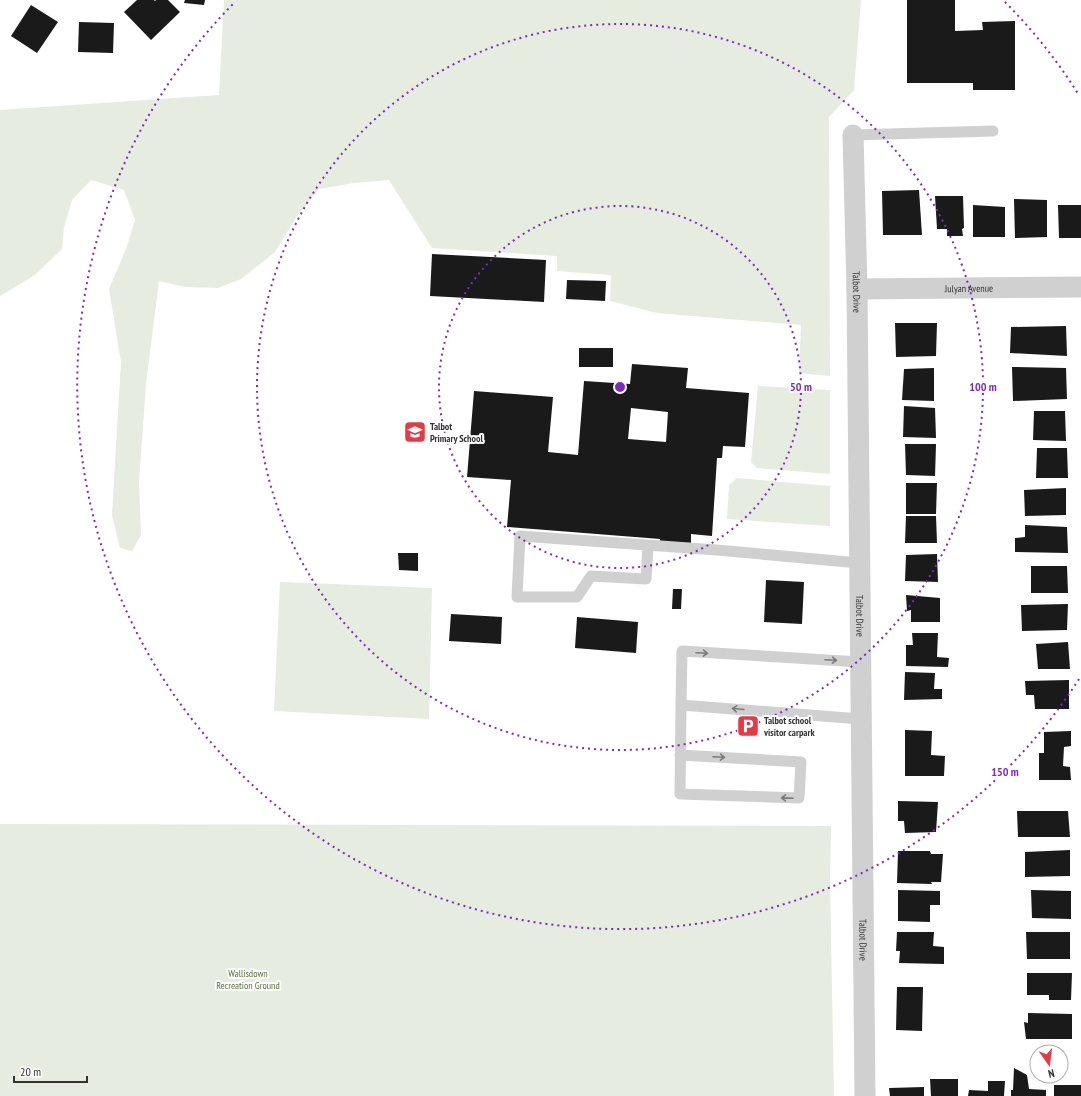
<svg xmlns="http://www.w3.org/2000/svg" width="1081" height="1096" font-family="'PT Sans Narrow',sans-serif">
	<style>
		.green { fill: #e6ecdf }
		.building { fill: #1a1a1a; fill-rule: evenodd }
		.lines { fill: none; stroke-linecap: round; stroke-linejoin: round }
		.service { stroke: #d0d0d0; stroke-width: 11 }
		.minor { stroke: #d0d0d0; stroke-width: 21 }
		.oneway { stroke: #7a7a7a }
		.ring { fill: none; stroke: #7b2cbf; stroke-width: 2; stroke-dasharray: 2 4 }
		.labels { text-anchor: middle; stroke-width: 4; stroke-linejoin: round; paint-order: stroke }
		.street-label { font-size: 10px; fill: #333; stroke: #fff }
		.poi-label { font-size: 10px; font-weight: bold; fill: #333; stroke: #fff; text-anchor: start }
		.park-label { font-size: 10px; fill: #56703f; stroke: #fff }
		.centre { fill: #7b2cbf; stroke: #fff; stroke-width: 2 }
		.ring-label { font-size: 12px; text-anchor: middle; font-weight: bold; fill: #7b2cbf; stroke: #fff; stroke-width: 4; stroke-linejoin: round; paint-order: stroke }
	</style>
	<rect width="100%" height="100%" fill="#fff"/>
	<g class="green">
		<polygon points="224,0 861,0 854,90 829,117 830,376 799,373 801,325 657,313 610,301 611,275 557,271 557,256 432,248 389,180 354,183 319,189 297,216 275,252 241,279 218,288 185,287 159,281 146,384 139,482 141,535 132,551 120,548 112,515 121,362 109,289 126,249 135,220 124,190 91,180 72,200 64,227 62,249 35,275 0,296 0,110 219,95"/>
		<polygon points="758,386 830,390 830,474 757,468 751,462"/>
		<polygon points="737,478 830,486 830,526 727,519 729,485"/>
		<polygon points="280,582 432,588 429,719 274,711"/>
		<polygon points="0,824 831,826 830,881 834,1096 0,1096"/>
	</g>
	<g class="building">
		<polygon points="137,0 154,0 155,1 156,0 168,0 180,12 151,40 124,12"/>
		<polygon points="185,0 205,0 204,5 184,3"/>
		<polygon points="907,0 955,0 955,31 983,30 982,22 1015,21 1015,90 973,90 973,83 907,83"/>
		<polygon points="31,5 58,22 37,53 11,36"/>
		<polygon points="79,22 114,23 113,53 78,52"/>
		<polygon points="919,190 922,235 883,235 882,191"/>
		<polygon points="935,196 963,196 964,228 962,229 963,236 947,236 947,229 937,229"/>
		<polygon points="1014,199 1047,200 1047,237 1015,238"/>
		<polygon points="973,205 1005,207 1005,237 973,237"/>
		<polygon points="1058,205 1081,205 1081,238 1059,238"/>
		<polygon points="432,254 546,260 544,302 430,296"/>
		<polygon points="567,280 606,281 605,301 566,299"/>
		<polygon points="895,323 937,323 936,356 896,357"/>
		<polygon points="1066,326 1067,356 1010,353 1011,327"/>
		<rect x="579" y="348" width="34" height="19"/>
		<path d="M632 364 688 368 686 388 749 393 745 447 723 446 722 458H717L712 536 691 534V547L660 545V539L507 527 511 480 467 477 474 391 553 397 548 452 578 455 584 381 630 384ZM631 408 668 412 666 442 628 439Z"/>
		<polygon points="1012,367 1066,368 1067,399 1013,401"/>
		<polygon points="934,368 934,401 902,400 904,369"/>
		<polygon points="904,406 935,408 936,438 903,437"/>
		<polygon points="1034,411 1065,411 1066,441 1033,440"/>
		<polygon points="905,444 936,444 935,476 906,475"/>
		<polygon points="1037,448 1067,448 1068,478 1036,478"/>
		<polygon points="906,483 937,483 936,514 906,514"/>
		<polygon points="1066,488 1066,515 1025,516 1024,490"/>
		<polygon points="906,516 936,516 937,543 905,543"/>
		<polygon points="1025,525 1067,527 1068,553 1015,552 1015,538 1025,537"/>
		<polygon points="398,553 418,553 418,571 399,570"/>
		<polygon points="937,554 938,582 905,581 906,555"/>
		<polygon points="1031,566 1067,566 1068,593 1031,593"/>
		<polygon points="766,580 804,582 802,624 764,622"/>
		<polygon points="673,589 682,589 681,609 672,609"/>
		<polygon points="906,595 940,598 940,622 911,622 911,610 907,611"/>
		<polygon points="1068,604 1067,630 1022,631 1021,605"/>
		<polygon points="451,614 502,617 501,644 449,641"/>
		<polygon points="577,617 638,622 636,653 575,648"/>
		<polygon points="912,633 938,633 937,657 949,658 948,667 906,666 906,645 913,645"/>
		<polygon points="1068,642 1070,669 1038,669 1036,644"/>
		<polygon points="905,672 935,673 934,689 942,689 942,699 904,700"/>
		<polygon points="1069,680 1069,709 1035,709 1034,695 1026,695 1025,681"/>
		<polygon points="905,730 932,731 931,755 945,756 944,776 905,776"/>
		<polygon points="1071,731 1071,746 1064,747 1063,766 1070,767 1071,780 1039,780 1039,753 1044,753 1044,732"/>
		<polygon points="898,801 938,802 936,832 905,833 904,821 898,821"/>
		<polygon points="1017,811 1068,811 1070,837 1018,837"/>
		<polygon points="1070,850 1070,876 1025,877 1025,852"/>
		<polygon points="898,851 930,851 931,854 943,854 941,882 931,882 932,884 897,883"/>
		<polygon points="898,890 940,891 940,905 930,905 930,922 898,921"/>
		<polygon points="1031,890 1071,891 1071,919 1032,918"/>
		<polygon points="897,932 934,932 933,946 944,947 944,964 899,963 900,951 896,951"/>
		<polygon points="1026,932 1070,932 1070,959 1027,959"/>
		<polygon points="1027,973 1072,973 1071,1000 1049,1000 1049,995 1027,995"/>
		<polygon points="897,987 923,987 922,1031 896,1030"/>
		<polygon points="1028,1013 1072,1014 1072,1039 1026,1039 1024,1022 1028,1023"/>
		<polygon points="1014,1068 1027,1075 1029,1089 1046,1090 1046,1096 1011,1096 1011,1090 1013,1090"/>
		<polygon points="930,1079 958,1079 958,1096 931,1096"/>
		<polygon points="988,1081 1005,1081 1004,1096 968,1096 969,1090 988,1091"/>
		<rect x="1054" y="1085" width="27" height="11"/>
		<polygon points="924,1087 924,1096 890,1096 889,1088"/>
	</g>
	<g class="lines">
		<g class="service">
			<polyline points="853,135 993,131"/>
			<polyline points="648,546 646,579 591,576 577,597 517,597 520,536 717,550 859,563"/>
			<polyline points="860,662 682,651 681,705 860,719"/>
			<polyline points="680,755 801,762 799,798 680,794 681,705"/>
		</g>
		<g class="minor">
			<path id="s1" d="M853 135 857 289 865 1096"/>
			<path id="s2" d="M857 289 1081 287"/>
		</g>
	</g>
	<defs><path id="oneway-shaft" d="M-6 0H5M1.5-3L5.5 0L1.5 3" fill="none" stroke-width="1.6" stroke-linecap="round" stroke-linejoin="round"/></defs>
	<g class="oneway">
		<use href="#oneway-shaft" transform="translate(702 653) rotate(3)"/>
		<use href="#oneway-shaft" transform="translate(831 660) rotate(3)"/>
		<use href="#oneway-shaft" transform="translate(738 709) rotate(-175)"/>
		<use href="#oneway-shaft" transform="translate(719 757) rotate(3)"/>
		<use href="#oneway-shaft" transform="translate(787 798) rotate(-178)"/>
	</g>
	<g class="ring">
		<circle cx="620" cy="387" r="181"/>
		<circle cx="620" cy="387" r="363"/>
		<path d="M1079 679A544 544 0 1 1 235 2M1005 2A544 544 0 0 1 1079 95"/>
	</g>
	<defs>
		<g id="school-square" transform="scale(1.15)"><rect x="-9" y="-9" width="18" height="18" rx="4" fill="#e63946" stroke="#fff"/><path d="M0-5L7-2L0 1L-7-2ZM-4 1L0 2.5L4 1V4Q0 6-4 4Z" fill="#fff"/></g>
		<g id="parking-square" transform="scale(1.15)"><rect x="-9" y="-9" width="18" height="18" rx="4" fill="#e63946" stroke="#fff"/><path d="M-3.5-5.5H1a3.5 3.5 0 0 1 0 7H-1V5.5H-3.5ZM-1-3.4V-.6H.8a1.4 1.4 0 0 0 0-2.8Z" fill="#fff"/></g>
	</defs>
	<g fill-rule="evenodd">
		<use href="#school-square" x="415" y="432"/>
		<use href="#parking-square" x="748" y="726"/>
	</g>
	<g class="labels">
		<g class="street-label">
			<text dy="4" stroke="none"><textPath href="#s2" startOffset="112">Julyan Avenue</textPath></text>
			<text dy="4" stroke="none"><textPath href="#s1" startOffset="157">Talbot Drive</textPath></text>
			<text dy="4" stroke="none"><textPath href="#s1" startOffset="481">Talbot Drive</textPath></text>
			<text dy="4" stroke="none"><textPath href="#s1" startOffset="805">Talbot Drive</textPath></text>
		</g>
		<g class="poi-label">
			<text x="430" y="430">Talbot<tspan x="430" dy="12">Primary School</tspan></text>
			<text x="764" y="724">Talbot school<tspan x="764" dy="12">visitor carpark</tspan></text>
		</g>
		<g class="park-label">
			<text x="248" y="977">Wallisdown<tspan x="248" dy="12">Recreation Ground</tspan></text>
		</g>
	</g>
	<circle cx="620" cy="387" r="6" class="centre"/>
	<g class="ring-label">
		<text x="801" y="391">50 m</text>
		<text x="983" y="391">100 m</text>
		<text x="1005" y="776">150 m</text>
	</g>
	<g transform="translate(1049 1064) rotate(166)"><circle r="19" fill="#ffffff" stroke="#adadad"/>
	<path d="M0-3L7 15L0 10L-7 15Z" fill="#e63946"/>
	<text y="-6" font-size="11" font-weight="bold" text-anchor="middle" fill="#333333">N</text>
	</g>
	<path d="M14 1076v6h73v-6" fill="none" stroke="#333333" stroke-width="2"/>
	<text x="20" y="1076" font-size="12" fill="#333333" stroke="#ffffff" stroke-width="3" paint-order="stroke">20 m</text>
</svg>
